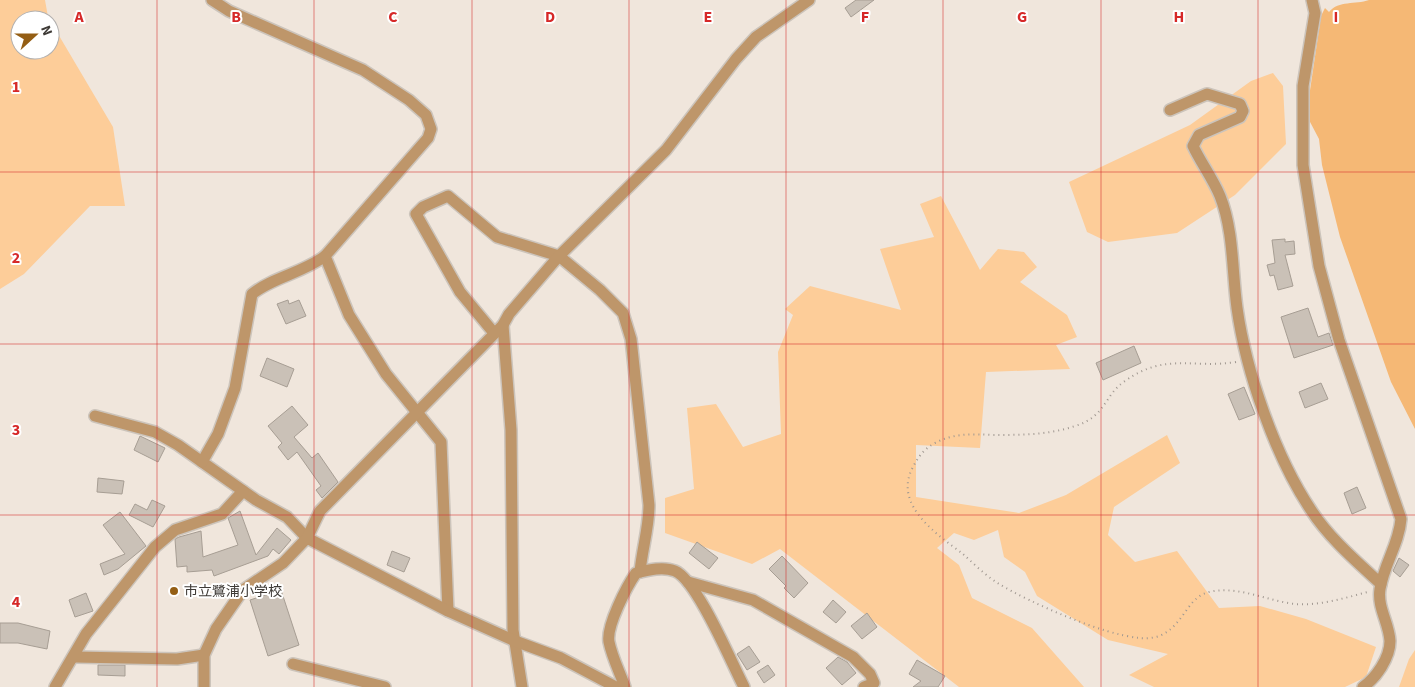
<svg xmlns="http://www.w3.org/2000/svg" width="1415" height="687" font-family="'Source Sans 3','Noto Sans JP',sans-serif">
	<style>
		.green { fill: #fdcd99; fill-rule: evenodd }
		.water { fill: #f5b875 }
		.building { fill: #cac1b7; stroke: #a79e94 }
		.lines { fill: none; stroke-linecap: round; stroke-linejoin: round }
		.minor-casing { stroke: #ccc4bb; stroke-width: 14 }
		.path { stroke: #a09891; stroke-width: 2; stroke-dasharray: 1 4; stroke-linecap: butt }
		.minor { stroke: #be966a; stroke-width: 11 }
		.grid { fill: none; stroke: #d62828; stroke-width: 1; stroke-opacity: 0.55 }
		.poi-dot { fill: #945e14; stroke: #fff; stroke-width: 2 }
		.labels { text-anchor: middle; stroke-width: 4; stroke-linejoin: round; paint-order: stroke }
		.poi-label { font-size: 14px; fill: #3e3a36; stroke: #fff; text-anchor: start }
		.grid-label { font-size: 16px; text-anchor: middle; font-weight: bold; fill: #d62828; stroke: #fff; stroke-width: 4; stroke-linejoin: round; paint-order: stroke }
	</style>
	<rect width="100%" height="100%" fill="#f0e6dc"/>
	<g class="green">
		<path d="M0 0H45L48 17 113 127 125 206H90L24 274 0 289ZM20 20H50V50H20Z"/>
		<polygon points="1273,73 1283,86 1286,144 1235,195 1177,233 1108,242 1087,232 1069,182 1190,125 1251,81"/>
		<polygon points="941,196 980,270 998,249 1024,252 1037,267 1020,282 1067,315 1077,337 1056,345 1070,369 986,372 980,448 916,445 916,497 1019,513 1066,495 1167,435 1180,463 1114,507 1108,535 1135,562 1177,551 1219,608 1260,606 1306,619 1376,647 1366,677 1345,687 1154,687 1129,675 1168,654 1108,640 1037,596 1025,572 1004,557 998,530 974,540 954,533 937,548 959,565 972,598 1032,628 1084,687 959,687 780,549 752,564 665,533 665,498 694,489 687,408 716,404 743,447 781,434 778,352 793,315 785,309 810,286 901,310 880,249 934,237 920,204"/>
		<polygon points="1415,650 1415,687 1399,687 1409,659"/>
	</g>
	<path class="water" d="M1369 0H1415V429L1391 382 1340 237 1322 165 1319 139 1309 120V97L1321 16 1325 8 1329 12C1339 0 1355 5 1369 0Z"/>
	<g class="building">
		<polygon points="856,0 874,0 851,17 845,8"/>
		<polygon points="1285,239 1285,242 1294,241 1295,254 1285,255 1293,286 1278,290 1274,275 1270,276 1267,265 1275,263 1272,240"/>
		<polygon points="288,300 289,304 299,300 306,316 286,324 277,304"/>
		<polygon points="1308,308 1318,337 1329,333 1333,345 1294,358 1281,317"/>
		<polygon points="1134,346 1141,363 1103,380 1096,363"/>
		<polygon points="267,358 294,369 287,387 260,376"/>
		<polygon points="1321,383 1328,399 1305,408 1299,392"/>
		<polygon points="1244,387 1255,414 1239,420 1228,394"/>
		<polygon points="292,406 308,425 294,437 312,458 318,453 338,482 322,498 316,490 321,486 297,452 288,460 278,447 282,443 268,426"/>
		<polygon points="140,436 165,448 158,462 134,450"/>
		<polygon points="98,478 124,481 122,494 97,492"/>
		<polygon points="1357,487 1366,508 1352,514 1344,493"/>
		<polygon points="152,500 165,506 153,527 129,515 135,504 147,510"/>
		<polygon points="240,511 256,555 277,528 291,540 279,554 273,549 268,556 214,576 212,570 187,572 187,566 177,567 175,539 179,537 201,531 203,557 238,545 228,518"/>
		<polygon points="120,512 146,546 118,569 104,575 100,564 125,554 103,525"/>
		<polygon points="697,542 718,558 709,569 689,553"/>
		<polygon points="392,551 410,558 404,572 387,565"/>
		<polygon points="782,556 808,583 794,598 784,588 786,586 769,569"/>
		<polygon points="1399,558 1409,565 1400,577 1393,571"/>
		<polygon points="281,590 299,645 268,656 250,600"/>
		<polygon points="86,593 93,611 75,617 69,600"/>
		<polygon points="833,600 846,612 836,623 823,612"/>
		<polygon points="867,613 877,627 862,639 851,626"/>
		<polygon points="0,623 18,623 50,631 47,649 18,643 0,643"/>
		<polygon points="749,646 760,662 747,670 737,654"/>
		<polygon points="838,657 847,662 856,673 842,685 826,668"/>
		<polygon points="917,660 945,676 938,687 913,687 921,681 909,674"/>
		<polygon points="98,665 125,665 125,676 98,675"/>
		<polygon points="768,665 775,675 764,683 757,672"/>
	</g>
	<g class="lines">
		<g class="minor-casing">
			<g id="minor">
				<polyline points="212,0 229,11 363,70 409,100 426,115 431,129 428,138 325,256 349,315 386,374 441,442 448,611"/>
				<path d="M1312 0 1315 13 1303 86V165L1319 266 1339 340 1401 519C1399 544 1384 564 1380 589 1377 607 1389 623 1390 641 1390 658 1376 678 1363 687"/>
				<path d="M1170 110 1207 94 1240 104 1243 111 1240 117 1199 135 1193 146C1201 163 1213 179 1220 196 1234 231 1232 272 1237 308 1246 372 1275 456 1311 510 1329 538 1356 561 1381 584"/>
				<polyline points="503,325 511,430 513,630 522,687"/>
				<path d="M494 333 460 292 416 214 423 207 448 196 497 237 559 256 600 290 623 313 631 339 649 505C649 528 642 549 640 572"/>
				<polyline points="95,416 155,432 178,445 256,500 287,517 307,538 448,611 515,641 561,658 616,687"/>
				<path d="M202 462 218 434 235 388 252 294C273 277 303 273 325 256"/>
				<polyline points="688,582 753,600 853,657 870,674 874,683 864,687"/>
				<polyline points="75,657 177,659 204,655"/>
				<polyline points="293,664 385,687"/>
				<polyline points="55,687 86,634 155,547 175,530 222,514 243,491"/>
				<polyline points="204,687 204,655 216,629 243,590 283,563 307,538 320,511 503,325 509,314 559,256 666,150 736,59 756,37 809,0"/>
				<path d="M625 687C620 673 612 657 609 642 606 626 627 586 636 573 648 570 663 566 675 571 697 580 732 664 744 687"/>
			</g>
		</g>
		<path class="path" d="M1236 362C1193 369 1166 352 1125 381 1104 395 1106 417 1075 426 1049 435 1020 435 993 435 972 434 954 433 935 443 924 449 918 457 913 467 892 505 938 535 963 554 974 564 986 576 999 584 1031 603 1103 635 1140 638 1182 642 1182 598 1209 592 1237 585 1267 601 1295 604 1320 606 1344 598 1368 592"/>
		<use href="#minor" class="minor"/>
	</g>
	<path class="grid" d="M157 0V687M314 0V687M472 0V687M629 0V687M786 0V687M943 0V687M1101 0V687M1258 0V687M0 172H1415M0 344H1415M0 515H1415"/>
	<circle class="poi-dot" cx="174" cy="591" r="5"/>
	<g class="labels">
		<g class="poi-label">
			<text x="184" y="596">市立鷺浦小学校</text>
		</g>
	</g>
	<g class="grid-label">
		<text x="79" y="22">A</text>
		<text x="236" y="22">B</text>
		<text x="393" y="22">C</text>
		<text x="550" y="22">D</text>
		<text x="708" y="22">E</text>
		<text x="865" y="22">F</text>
		<text x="1022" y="22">G</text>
		<text x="1179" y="22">H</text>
		<text x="1336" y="22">I</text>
		<text x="16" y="92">1</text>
		<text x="16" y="263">2</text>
		<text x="16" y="435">3</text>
		<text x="16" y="607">4</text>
	</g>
	<g transform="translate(35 35) rotate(69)"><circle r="24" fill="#ffffff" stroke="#b2b0af"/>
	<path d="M0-4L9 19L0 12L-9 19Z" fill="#945e14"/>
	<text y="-8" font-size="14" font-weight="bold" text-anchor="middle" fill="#3e3a36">N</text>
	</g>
</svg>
